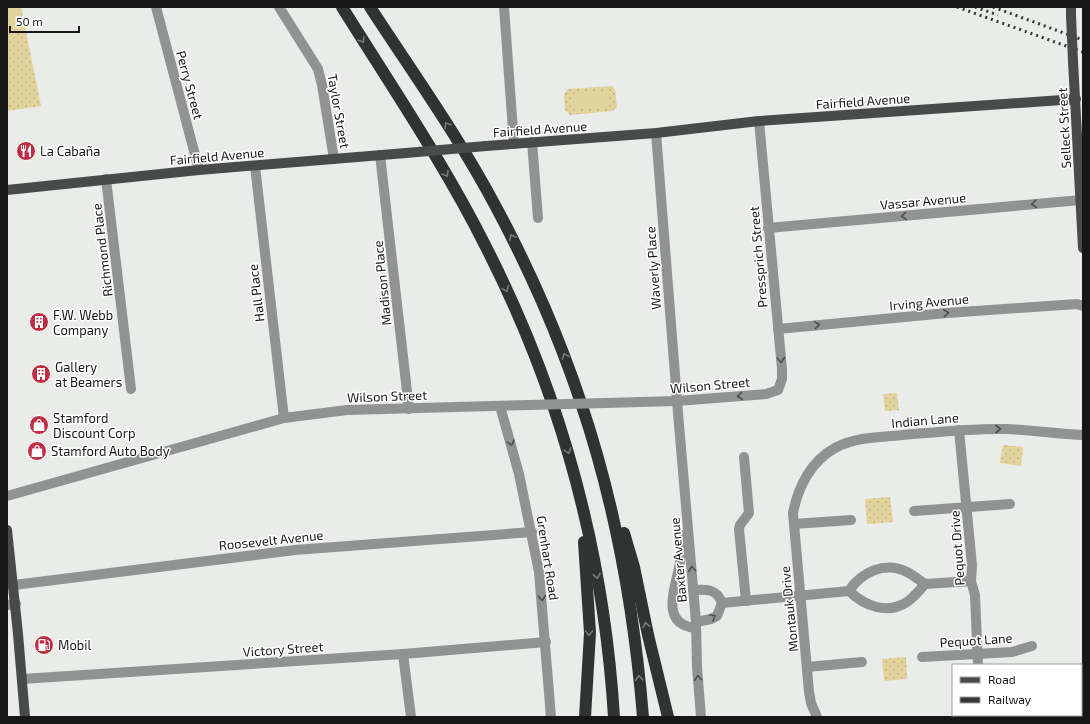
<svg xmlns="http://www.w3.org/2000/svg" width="1090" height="724" font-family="'Exo 2',sans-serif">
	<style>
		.grass { fill: url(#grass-dots) }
		.pitch { fill: #e2d29c }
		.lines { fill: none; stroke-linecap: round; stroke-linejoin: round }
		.minor { stroke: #909392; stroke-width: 10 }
		.major { stroke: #484b4a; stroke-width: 10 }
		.highway { stroke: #2f3331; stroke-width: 12 }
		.rail { stroke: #343534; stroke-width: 3; stroke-dasharray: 2 4; stroke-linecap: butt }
		.minor-bridge { stroke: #909392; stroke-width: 10 }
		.major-bridge { stroke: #484b4a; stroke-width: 10 }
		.oneway { stroke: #787a79 }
		.oneway2 { stroke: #4d4f4e }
		.labels { text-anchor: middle; stroke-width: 3; stroke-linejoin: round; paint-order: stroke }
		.street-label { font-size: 13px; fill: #161716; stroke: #fff }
		.poi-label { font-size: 13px; fill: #161716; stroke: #fff; text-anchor: start }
	</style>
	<defs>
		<pattern id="grass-dots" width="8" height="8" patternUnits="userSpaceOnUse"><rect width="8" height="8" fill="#e2d29c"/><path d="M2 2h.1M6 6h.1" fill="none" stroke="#c1b486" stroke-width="1.8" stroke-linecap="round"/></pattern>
	</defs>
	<rect width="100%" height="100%" fill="#e9ece8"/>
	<g class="grass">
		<polygon points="7,7 21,7 41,106 7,111"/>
		<polygon points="612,86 615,90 617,107 613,111 570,115 565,110 564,94 568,89"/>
		<polygon points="897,393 899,410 885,411 883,394"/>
		<polygon points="1003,445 1023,447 1021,466 1000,463"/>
		<polygon points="890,497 893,522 867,524 865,499"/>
		<polygon points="906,657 907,679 884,681 882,659"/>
	</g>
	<g class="pitch">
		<polygon points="7,7 18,7 23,31 7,34"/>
		<polygon points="606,91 607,107 575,110 573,94"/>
	</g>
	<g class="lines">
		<g class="minor">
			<polyline points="156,7 199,170"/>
			<polyline points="279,7 318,69 322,85 334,159"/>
			<polyline points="504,7 514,144"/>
			<polyline points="656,133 678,413 696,622 697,667 701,717"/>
			<polyline points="532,142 538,218"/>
			<polyline points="380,155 409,409"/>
			<polyline points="255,166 284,418"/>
			<polyline points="106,179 131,389"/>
			<polyline points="768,228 1081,200"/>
			<polyline points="778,329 947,313 1077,304 1083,306"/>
			<polyline points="605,403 677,401 766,394 778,390 782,379 782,369 759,121"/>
			<polyline points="500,406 519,474 539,572 551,717"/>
			<polyline points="959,430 972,565 971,581 975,595 978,665"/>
			<polyline points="744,457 749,513 740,525 739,529 746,601"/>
			<polyline points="7,496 284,418 347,410 529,405"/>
			<polyline points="914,511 1010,504"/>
			<polyline points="794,524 851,520"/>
			<path d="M683 535C683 546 681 557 679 568 674 591 661 624 695 628"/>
			<polyline points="925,584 971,581"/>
			<polyline points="14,585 295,550 532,532"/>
			<path d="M693 590C707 589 717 589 722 603L717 616 711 619 696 622"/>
			<path d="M849 591C865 606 887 615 907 602 914 597 920 590 925 584"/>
			<path d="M849 591C861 572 885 561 907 572 913 575 919 580 925 584"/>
			<polyline points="722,603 849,591"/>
			<polyline points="7,605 16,604"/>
			<polyline points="403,654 411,717"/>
			<polyline points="922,657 1012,652 1032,646"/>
			<polyline points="807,667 862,662"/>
			<polyline points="22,679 403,654 546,642"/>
			<polyline points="988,715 990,717"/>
			<path d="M817 717 811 703 809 692 793 513C798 487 811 461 835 448 855 437 881 437 903 435 938 432 972 428 1007 429 1032 430 1058 434 1083 435"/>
			<polyline points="970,717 973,715"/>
		</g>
		<g class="major">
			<polyline points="1071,7 1071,16"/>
			<polyline points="1073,61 1083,248"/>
			<polyline points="486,146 656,133 759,121 1076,99"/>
			<polyline points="7,190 199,170 406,153"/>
			<polyline points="7,530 18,634 25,717"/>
		</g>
		<g class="highway">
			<path d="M342 7C392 87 445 165 487 249 561 395 604 554 614 717"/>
			<path d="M370 7C413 73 459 137 496 207 584 371 628 532 643 717"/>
			<polyline points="624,533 634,567 648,635 668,717"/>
			<polyline points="584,542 590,633 585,717"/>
		</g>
		<g class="rail">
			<polyline points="957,7 1083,52"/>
			<polyline points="975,7 998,15"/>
			<polyline points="993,7 1083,40"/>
		</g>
		<polyline class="minor-bridge" points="529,405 605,403"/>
		<g class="major-bridge">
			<polyline points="1071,16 1073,61"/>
			<polyline points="406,153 486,146"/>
		</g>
	</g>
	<defs><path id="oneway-chevron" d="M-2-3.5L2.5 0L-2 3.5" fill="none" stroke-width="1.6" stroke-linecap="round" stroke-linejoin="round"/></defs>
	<g class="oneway">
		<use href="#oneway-chevron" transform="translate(362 40) rotate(58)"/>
		<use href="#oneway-chevron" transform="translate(447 125) rotate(-122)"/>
		<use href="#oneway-chevron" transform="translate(446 174) rotate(59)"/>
		<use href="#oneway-chevron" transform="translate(512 237) rotate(-117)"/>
		<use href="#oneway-chevron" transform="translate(506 289) rotate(66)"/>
		<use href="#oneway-chevron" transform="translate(565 356) rotate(-111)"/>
		<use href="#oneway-chevron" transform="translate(568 451) rotate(73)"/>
		<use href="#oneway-chevron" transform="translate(597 576) rotate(80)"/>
		<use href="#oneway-chevron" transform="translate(646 625) rotate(-101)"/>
		<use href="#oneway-chevron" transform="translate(589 633) rotate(90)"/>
		<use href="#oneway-chevron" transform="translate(639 678) rotate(-96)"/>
	</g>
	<g class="oneway2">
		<use href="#oneway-chevron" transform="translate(1034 204) rotate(175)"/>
		<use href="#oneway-chevron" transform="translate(904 216) rotate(175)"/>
		<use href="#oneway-chevron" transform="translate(946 313) rotate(-5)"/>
		<use href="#oneway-chevron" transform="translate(817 325) rotate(-5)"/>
		<use href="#oneway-chevron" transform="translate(781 360) rotate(85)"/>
		<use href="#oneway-chevron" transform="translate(740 396) rotate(175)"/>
		<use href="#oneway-chevron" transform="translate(998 429)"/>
		<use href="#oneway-chevron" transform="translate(511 443) rotate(75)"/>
		<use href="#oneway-chevron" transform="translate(692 569) rotate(-95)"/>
		<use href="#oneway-chevron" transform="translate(542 598) rotate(84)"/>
		<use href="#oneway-chevron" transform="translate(713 617) rotate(-30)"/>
		<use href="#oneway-chevron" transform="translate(698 678) rotate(-94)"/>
	</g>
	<defs>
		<g id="restaurant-disc" transform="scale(1)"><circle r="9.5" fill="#be2d41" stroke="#fff"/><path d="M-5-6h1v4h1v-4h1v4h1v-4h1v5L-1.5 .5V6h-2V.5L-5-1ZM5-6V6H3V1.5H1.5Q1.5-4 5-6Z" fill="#fff"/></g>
		<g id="building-disc" transform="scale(1)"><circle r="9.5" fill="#be2d41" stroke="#fff"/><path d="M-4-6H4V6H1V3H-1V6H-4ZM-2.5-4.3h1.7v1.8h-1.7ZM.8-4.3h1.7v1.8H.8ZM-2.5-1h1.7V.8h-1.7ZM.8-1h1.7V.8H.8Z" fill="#fff"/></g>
		<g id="shop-disc" transform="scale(1)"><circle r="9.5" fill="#be2d41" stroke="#fff"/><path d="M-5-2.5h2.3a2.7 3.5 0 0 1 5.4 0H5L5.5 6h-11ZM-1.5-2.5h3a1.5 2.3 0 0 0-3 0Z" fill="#fff"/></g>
		<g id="fuel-disc" transform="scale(1)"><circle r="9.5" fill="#be2d41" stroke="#fff"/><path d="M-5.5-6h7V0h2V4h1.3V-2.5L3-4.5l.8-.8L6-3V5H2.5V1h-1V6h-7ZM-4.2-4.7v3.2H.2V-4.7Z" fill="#fff"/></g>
	</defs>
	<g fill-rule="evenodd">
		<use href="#restaurant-disc" x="26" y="151"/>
		<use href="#building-disc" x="39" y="322"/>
		<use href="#building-disc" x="41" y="374"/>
		<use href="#shop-disc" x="39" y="425"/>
		<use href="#shop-disc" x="37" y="451"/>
		<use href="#fuel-disc" x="44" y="645"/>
	</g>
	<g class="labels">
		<g class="street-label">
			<text transform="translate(190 85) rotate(75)" y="5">Perry Street</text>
			<text transform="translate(863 101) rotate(-4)" y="5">Fairfield Avenue</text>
			<text transform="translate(339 111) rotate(80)" y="5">Taylor Street</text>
			<text transform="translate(1064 128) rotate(-93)" y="5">Selleck Street</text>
			<text transform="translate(540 129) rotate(-4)" y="5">Fairfield Avenue</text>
			<text transform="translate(217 156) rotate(-5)" y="5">Fairfield Avenue</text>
			<text transform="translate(923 201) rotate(-5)" y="5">Vassar Avenue</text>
			<text transform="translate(102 250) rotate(-97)" y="5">Richmond Place</text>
			<text transform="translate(758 257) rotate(-95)" y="5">Pressprich Street</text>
			<text transform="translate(653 268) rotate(-94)" y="5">Waverly Place</text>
			<text transform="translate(382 283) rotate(-96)" y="5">Madison Place</text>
			<text transform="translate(256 293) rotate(-97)" y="5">Hall Place</text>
			<text transform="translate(929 302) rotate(-5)" y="5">Irving Avenue</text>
			<text transform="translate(710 385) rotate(-5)" y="5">Wilson Street</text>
			<text transform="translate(387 396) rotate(-2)" y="5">Wilson Street</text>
			<text transform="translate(925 420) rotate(-5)" y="5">Indian Lane</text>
			<text transform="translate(271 540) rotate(-6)" y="5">Roosevelt Avenue</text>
			<text transform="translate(957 548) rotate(-94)" y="5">Pequot Drive</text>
			<text transform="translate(548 558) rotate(81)" y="5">Grenhart Road</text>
			<text transform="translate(678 560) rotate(-95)" y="5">Baxter Avenue</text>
			<text transform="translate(789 609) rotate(-96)" y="5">Montauk Drive</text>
			<text transform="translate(976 640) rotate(-4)" y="5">Pequot Lane</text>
			<text transform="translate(283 649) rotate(-4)" y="5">Victory Street</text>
		</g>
		<g class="poi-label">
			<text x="40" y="156">La Cabaña</text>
			<text x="53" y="320">F.W. Webb<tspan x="53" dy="15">Company</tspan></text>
			<text x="55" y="372">Gallery<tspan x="55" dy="15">at Beamers</tspan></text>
			<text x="53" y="423">Stamford<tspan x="53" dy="15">Discount Corp</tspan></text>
			<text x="51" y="456">Stamford Auto Body</text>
			<text x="58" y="650">Mobil</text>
		</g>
	</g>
	<rect width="1090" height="724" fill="none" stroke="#161716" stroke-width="16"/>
	<rect x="952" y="664" width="130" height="52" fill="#ffffff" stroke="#a2a2a2"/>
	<rect x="960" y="677" width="20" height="6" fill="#484b4a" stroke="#a2a2a2"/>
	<text x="988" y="684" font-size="12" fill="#161716">Road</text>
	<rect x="960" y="697" width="20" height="6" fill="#343534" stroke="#a2a2a2"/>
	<text x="988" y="704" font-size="12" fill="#161716">Railway</text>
	<path d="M10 26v6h69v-6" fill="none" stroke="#161716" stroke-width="2"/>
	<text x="16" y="26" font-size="12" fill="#161716" stroke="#ffffff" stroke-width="3" paint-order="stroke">50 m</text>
</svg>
